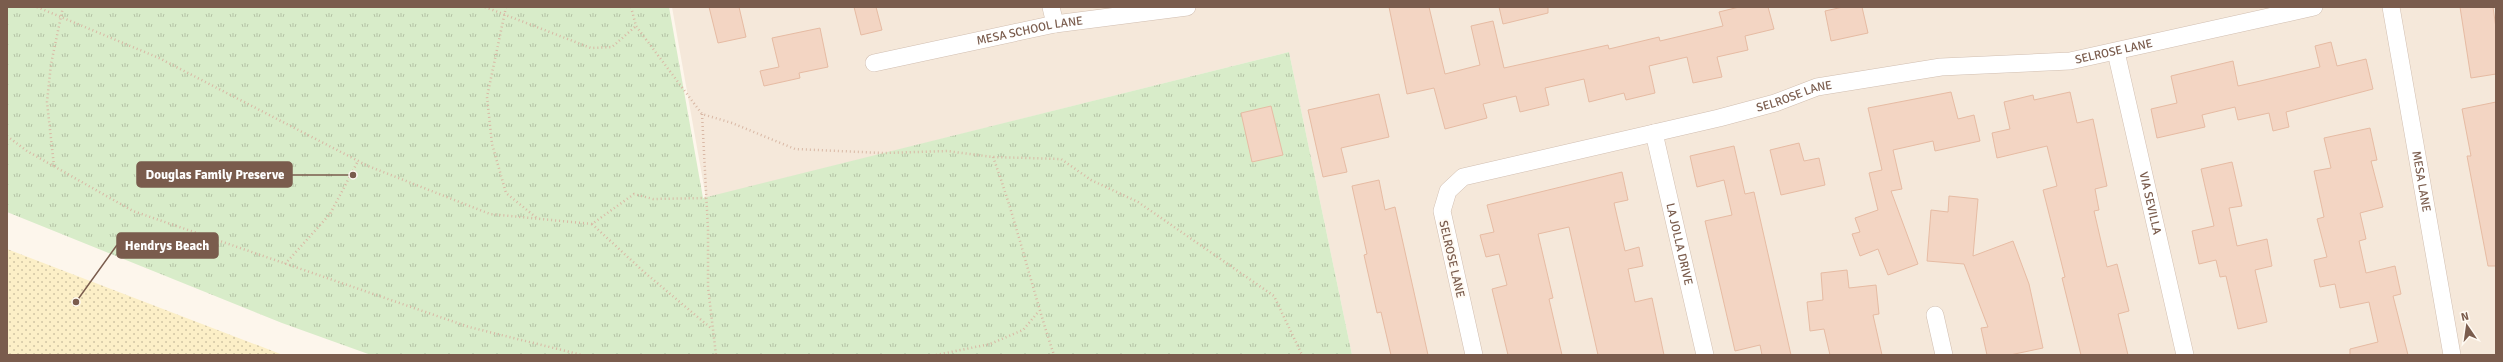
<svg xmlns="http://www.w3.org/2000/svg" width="2503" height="362" font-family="Signika,sans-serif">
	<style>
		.residential { fill: #f5e8da }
		.sand { fill: url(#sand-dots) }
		.park { fill: url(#park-tufts) }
		.building { fill: #f3d5c3; stroke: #e6bba3 }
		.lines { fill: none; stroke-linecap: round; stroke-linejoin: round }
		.minor-casing { stroke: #d1beb0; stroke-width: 18 }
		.path { stroke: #d9b8a5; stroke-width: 2.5; stroke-dasharray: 1 3; stroke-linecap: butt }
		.minor { stroke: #fff; stroke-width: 17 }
		.labels { text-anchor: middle; stroke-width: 4; stroke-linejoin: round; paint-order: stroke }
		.street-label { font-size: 12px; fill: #7a5c4d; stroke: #fffaf3 }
		.leader { fill: none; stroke: #7a5c4d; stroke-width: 1.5 }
		.callout-dot { fill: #7a5c4d; stroke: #fffaf3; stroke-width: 1.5 }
		.callout { fill: #7a5c4d; stroke: #7a5c4d; stroke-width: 1.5 }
		.callout-label { font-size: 13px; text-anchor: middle; font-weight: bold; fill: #fff }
	</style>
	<defs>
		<pattern id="sand-dots" width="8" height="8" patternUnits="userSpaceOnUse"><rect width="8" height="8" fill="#fcefc7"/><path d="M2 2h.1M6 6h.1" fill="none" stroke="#d1c5a4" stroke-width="1.8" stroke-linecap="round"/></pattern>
		<pattern id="park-tufts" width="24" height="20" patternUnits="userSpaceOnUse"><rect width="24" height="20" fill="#d8ecc9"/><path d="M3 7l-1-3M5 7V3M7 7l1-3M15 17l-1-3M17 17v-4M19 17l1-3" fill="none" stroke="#b4c2a5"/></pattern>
	</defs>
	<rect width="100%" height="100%" fill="#fdf6ec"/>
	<polygon class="residential" points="672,7 2496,7 2496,355 1352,355 1289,52 706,198"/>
	<polygon class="sand" points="7,249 283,355 7,355"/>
	<polygon class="park" points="7,7 669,7 703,198 1289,52 1352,355 371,355 282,323 7,212"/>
	<g class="building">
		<polygon points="709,7 739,7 746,37 718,43"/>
		<polygon points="854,7 876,7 882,30 861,35"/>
		<polygon points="1389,7 1429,7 1445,74 1480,65 1471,26 1493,21 1504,68 1608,45 1609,49 1659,37 1660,41 1723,26 1719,12 1739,7 1768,7 1774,29 1745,36 1748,50 1717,57 1722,77 1693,83 1687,57 1649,66 1655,93 1626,100 1624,93 1589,102 1584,79 1545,88 1549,105 1520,112 1516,96 1483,104 1487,118 1445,129 1434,88 1407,94"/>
		<polygon points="1499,7 1548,7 1548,13 1503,24"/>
		<polygon points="1843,7 1862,7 1868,33 1831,41 1825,11"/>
		<polygon points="2460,7 2493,7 2496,28 2496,74 2471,78"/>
		<polygon points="820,28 828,67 799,73 800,78 764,86 760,71 779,67 772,38"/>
		<polygon points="2331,42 2337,66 2366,59 2373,89 2286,112 2289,127 2273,131 2269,113 2238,120 2235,107 2202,115 2205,127 2157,138 2151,109 2177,103 2171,76 2233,61 2238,86 2256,82 2320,67 2315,46"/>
		<polygon points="1951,92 1958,119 1974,115 1980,141 1935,151 1933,141 1893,150 1902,189 1891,191 1918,264 1888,275 1878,249 1860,256 1852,234 1860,232 1855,218 1878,210 1869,173 1882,170 1868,108"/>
		<polygon points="2070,92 2077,123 2093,119 2107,186 2095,189 2099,210 2094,211 2107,267 2117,264 2129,311 2118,314 2128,355 2081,355 2062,278 2065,277 2043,190 2057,186 2047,146 1997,158 1992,133 2010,129 2004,102 2033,95 2034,100"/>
		<polygon points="1379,94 1389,137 1341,148 1347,172 1323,177 1308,110"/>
		<polygon points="2496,102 2496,266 2488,266 2467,156 2471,156 2462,109"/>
		<polygon points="1271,106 1283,155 1252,162 1241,113"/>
		<polygon points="2370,128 2377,160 2371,161 2383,207 2360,213 2366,239 2359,241 2366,273 2395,266 2401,294 2393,296 2408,355 2350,355 2350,349 2378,342 2369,302 2340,308 2335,284 2320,287 2314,260 2327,257 2317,219 2324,217 2314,171 2331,168 2324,138"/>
		<polygon points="1799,143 1804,161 1819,158 1825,185 1781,195 1770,150"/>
		<polygon points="1734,146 1745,194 1754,192 1791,355 1762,355 1760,345 1735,351 1705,221 1732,215 1724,180 1697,187 1690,156"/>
		<polygon points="2232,162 2242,206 2229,208 2237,246 2267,239 2272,266 2255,270 2267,322 2238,329 2226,276 2220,277 2216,260 2199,264 2192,231 2214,226 2201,169"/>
		<polygon points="1622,172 1628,200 1614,203 1625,251 1639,247 1643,266 1628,269 1635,302 1652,298 1664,355 1598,355 1569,227 1538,234 1553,298 1549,299 1562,355 1508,355 1492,289 1507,285 1499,254 1486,257 1480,235 1494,232 1487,205"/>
		<polygon points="1379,180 1385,210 1395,207 1428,355 1391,355 1381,312 1377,313 1364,255 1367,254 1352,186"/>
		<polygon points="1949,196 1978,199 1973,256 2013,241 2029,284 2043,348 2010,355 1987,355 1981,328 1988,327 1964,264 1927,261 1931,210 1948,212"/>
		<polygon points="1847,270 1849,288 1876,285 1879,314 1873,315 1882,355 1830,355 1824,329 1810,331 1807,302 1823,300 1821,273"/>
	</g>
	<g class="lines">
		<g class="minor-casing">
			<g id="minor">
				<polyline points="1051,7 1055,24"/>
				<path id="s1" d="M2391 7 2452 355"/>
				<path id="s2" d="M2116 52 2185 355"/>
				<path id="s3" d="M874 63 1055 24 1187 7"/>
				<path id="s4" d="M1654 133 1705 355"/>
				<polyline points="1935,315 1944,355"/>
				<path id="s5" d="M1474 355 1442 211 1448 191 1463 177 1719 118 1775 103 1817 87 1941 67 2070 61 2314 7"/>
			</g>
		</g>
		<g class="path">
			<polyline points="37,7 159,58 368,166 490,214 592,224 634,194 653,199 706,198"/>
			<polyline points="485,7 591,48 612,47 636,26"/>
			<polyline points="506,7 487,97 492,144 506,193 538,219"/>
			<polyline points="631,7 636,26 702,114 732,123 795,149 883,153 947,151 993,157 1061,159 1091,180 1138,202 1274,296 1302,355"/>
			<polyline points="702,114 708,229 708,287 716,355"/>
			<polyline points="7,136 27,151 133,211 469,327 582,355"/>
			<path d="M993 157C1017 222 1032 290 1054 355"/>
			<polyline points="54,166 47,102 51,64 63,7"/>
			<polyline points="592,224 644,272 712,329"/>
			<polyline points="285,264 330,214 358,161"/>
			<polyline points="936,355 990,344 1023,330 1039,311"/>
		</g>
		<use href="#minor" class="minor"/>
	</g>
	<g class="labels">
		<g class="street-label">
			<text dy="4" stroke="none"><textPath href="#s3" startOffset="159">MESA SCHOOL LANE</textPath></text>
			<text dy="4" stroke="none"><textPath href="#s5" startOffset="854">SELROSE LANE</textPath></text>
			<text dy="4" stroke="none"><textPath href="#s5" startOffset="530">SELROSE LANE</textPath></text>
			<text dy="4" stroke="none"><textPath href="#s1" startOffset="177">MESA LANE</textPath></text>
			<text dy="4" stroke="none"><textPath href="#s2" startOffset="155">VIA SEVILLA</textPath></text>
			<text dy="4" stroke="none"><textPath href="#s4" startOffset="114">LA JOLLA DRIVE</textPath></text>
			<text transform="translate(1452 259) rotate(77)" y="4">SELROSE LANE</text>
		</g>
	</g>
	<path class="leader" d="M353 175L292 175M76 302L117 245"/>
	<g class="callout-dot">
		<circle cx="353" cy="175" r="4"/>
		<circle cx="76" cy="302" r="4"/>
	</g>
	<g class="callout">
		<rect x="137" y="162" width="155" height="25" rx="4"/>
		<rect x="117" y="233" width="101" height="25" rx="4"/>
	</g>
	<g class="callout-label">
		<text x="215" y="179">Douglas Family Preserve</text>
		<text x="167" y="250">Hendrys Beach</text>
	</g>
	<rect width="2503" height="362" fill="none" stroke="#7a5c4d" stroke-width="16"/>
	<g transform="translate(2467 326) rotate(347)" stroke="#fffaf3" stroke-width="3" paint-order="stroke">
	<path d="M0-3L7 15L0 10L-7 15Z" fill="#7a5c4d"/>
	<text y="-6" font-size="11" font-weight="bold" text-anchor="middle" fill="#7a5c4d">N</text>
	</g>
</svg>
